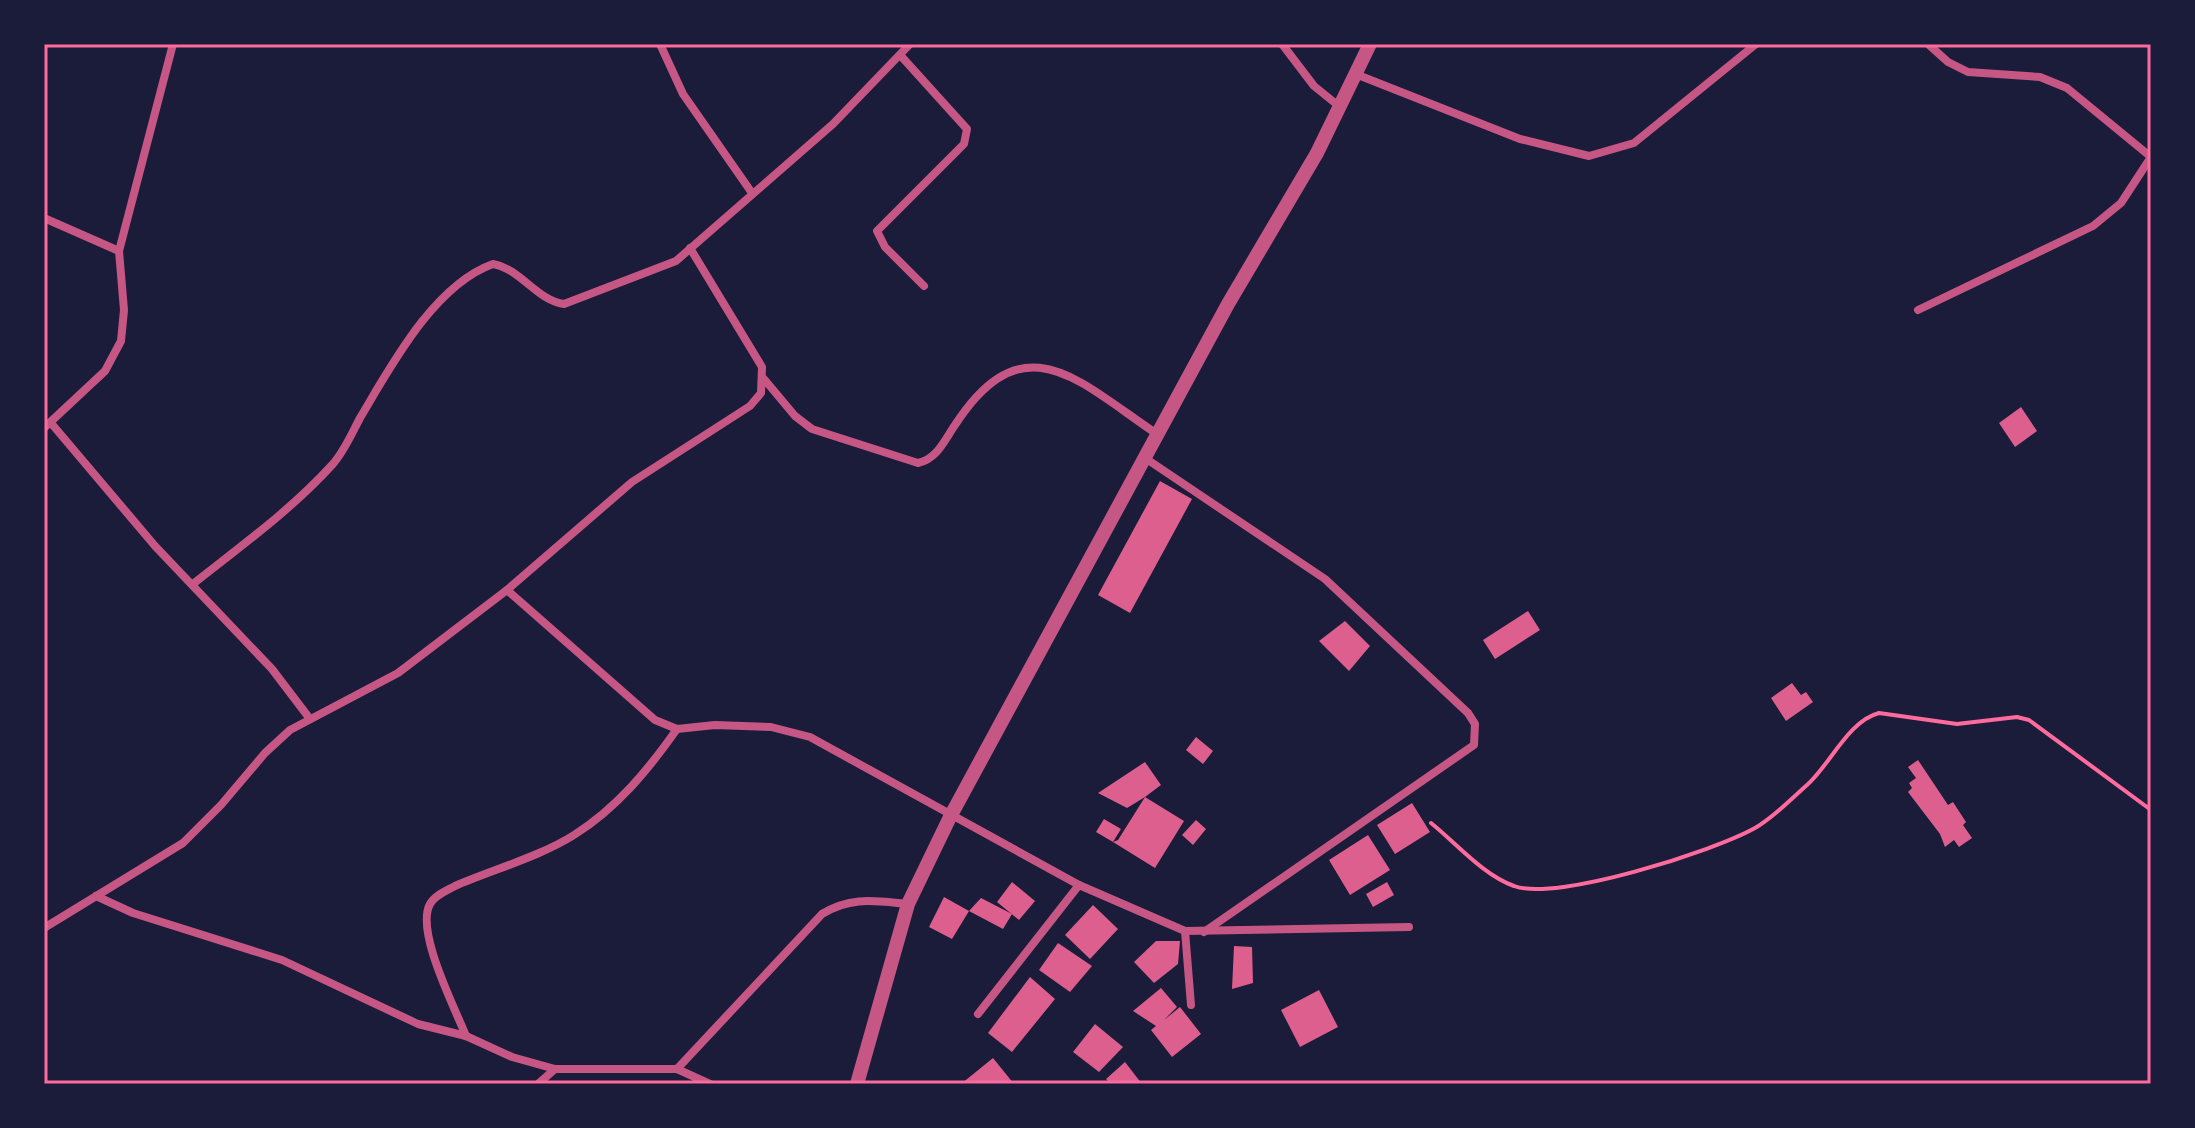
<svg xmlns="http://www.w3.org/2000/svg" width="2195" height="1128" font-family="'Open Sans',sans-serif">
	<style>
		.building { fill: #dd5f8e }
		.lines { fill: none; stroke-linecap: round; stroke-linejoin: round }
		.path { stroke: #ff6b9d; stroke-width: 4 }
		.minor { stroke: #c65784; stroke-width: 8 }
		.tertiary { stroke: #c65784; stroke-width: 14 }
		.neatline { fill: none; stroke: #ff6b9d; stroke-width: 3 }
	</style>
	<rect width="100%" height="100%" fill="#1b1b3a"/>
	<g class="building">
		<polygon points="2021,407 2037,431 2015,447 1999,423"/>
		<polygon points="1160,481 1192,499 1130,613 1098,595"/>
		<polygon points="1528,611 1540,630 1495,659 1483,640"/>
		<polygon points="1345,621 1370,646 1349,671 1319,641"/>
		<polygon points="1792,683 1801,695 1806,692 1813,702 1786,721 1771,698"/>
		<polygon points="1196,737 1213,751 1203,764 1186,750"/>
		<polygon points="1918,760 1948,805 1953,802 1966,822 1963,825 1972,838 1959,847 1954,840 1945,847 1940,834 1908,792 1912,788 1909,783 1916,778 1908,767"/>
		<polygon points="1145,762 1161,785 1145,797 1127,808 1098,793"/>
		<polygon points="1145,797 1184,821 1155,868 1113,842 1118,840"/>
		<polygon points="1412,803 1430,832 1395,854 1377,825"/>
		<polygon points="1104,819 1121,829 1113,842 1096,832"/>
		<polygon points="1196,820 1206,829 1193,845 1182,835"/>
		<polygon points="1368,835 1390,870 1350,895 1329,860"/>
		<polygon points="1012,882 1035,901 1019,920 997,902"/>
		<polygon points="1387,882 1394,895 1373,907 1366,894"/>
		<polygon points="944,897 969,911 952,939 929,927"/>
		<polygon points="981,898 1012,914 1003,929 969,911"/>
		<polygon points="1093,905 1118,929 1090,959 1065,935"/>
		<polygon points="1156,941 1180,941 1178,964 1154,983 1134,962"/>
		<polygon points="1058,943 1092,966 1070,992 1039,970"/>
		<polygon points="1234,946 1252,947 1253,983 1232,989"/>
		<polygon points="1030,977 1055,999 1012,1052 988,1033"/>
		<polygon points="1161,988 1177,1007 1164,1020 1180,1007 1201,1034 1172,1057 1151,1030 1156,1026 1133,1011"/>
		<polygon points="1319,990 1338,1027 1300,1047 1281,1010"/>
		<polygon points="1095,1024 1123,1047 1099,1072 1073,1052"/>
		<polygon points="993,1058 1014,1084 961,1084"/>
		<polygon points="1125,1062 1142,1084 1111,1084 1106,1079"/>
	</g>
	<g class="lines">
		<path class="path" d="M1431 823C1456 843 1483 875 1514 886 1556 902 1714 851 1755 828 1774 817 1790 800 1807 785 1830 765 1848 721 1879 713L1957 724 2017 717 2029 720 2151 810"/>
		<g class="minor">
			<polyline points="660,44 683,94 752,193"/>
			<polyline points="1282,44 1314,86 1340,107"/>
			<polyline points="1928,44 1948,62 1968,72 2040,77 2067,88 2151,157"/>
			<polyline points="901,56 967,129 964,144 877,231 885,247 924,286"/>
			<polyline points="1358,75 1520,139 1589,156 1634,143 1756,44"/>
			<polyline points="44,218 119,251"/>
			<polyline points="1918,310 2093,226 2121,203 2151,157"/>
			<path d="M764 379 795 416 812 429 918 463C937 459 944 441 955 425 1024 319 1079 382 1157 434"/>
			<polyline points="51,423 155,546 272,669 310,719"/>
			<polyline points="44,428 105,371 121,341 124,310 119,251 173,44"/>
			<polyline points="1145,458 1325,579 1468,713 1475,724 1474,745 1204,932"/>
			<path d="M193 584C241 546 291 510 332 465 344 452 352 433 360 418 391 366 434 285 493 264 521 269 536 300 564 304L676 261 833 124 910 44"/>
			<polyline points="507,590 655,720 677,729 715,725 771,727 810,737 1079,885 1185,931 1409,927"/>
			<polyline points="96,896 133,913 282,960 418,1024 466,1036 512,1057 555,1069 677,1069 710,1084"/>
			<polyline points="44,928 183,843 221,805 265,753 290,730 398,673 507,590 632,482 750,406 761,393 762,367 690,248"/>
			<polyline points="1185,931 1191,1005"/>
			<polyline points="978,1014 1079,885"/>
			<path d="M466 1036C455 1008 415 931 430 904 435 895 446 891 455 886 492 870 541 856 574 835 617 808 648 770 677 729"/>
			<path d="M677 1069 822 914C851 896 875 901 908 904"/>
			<polyline points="538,1084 555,1069"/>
		</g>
		<polyline class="tertiary" points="857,1084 908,904 950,817 1228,304 1317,153 1370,44"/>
	</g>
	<rect width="2195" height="1128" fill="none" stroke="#1b1b3a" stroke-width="92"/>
	<rect x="46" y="46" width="2103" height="1036" class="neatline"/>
</svg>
